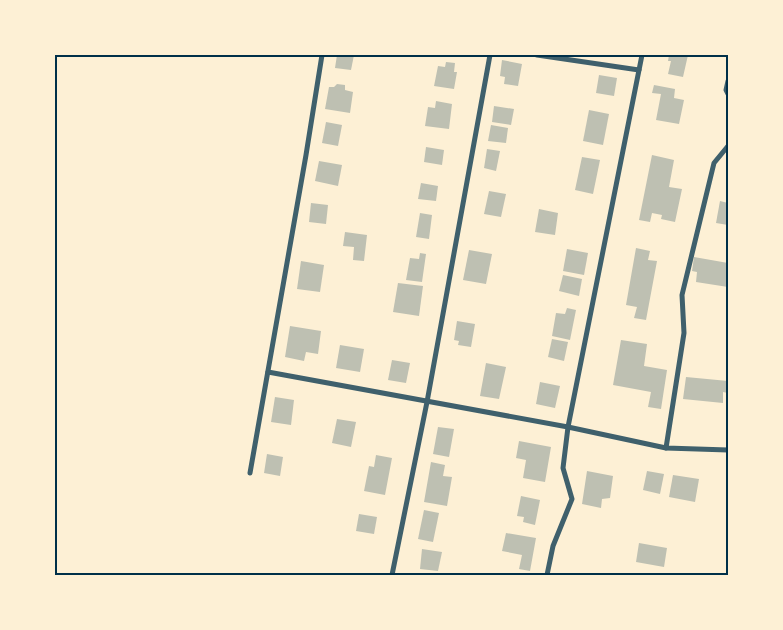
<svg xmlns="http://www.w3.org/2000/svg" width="783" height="630" font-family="Arial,sans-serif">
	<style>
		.building { fill: #bec0b2 }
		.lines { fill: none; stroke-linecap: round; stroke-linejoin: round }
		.minor { stroke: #3f606c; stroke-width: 5 }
		.neatline { fill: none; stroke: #003049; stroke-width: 2 }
	</style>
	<rect width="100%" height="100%" fill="#fdf0d5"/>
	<g class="building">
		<polygon points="337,55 354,55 351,70 335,68"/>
		<polygon points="669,55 688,55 683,77 668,74 671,61 668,61"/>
		<polygon points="502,60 522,64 518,86 504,84 505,77 500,76"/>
		<polygon points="446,62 455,63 454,72 457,72 454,89 434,86 438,66 445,67"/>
		<polygon points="599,75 617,78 614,96 596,93"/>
		<polygon points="337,84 345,85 345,90 353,92 350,113 325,109 329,87 334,87"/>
		<polygon points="654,85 675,89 674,98 684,100 679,124 656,120 661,94 652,93"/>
		<polygon points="436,101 452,104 449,129 425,126 428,107 435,108"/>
		<polygon points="494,106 514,109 511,125 492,122"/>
		<polygon points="589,110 609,114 603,145 583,141"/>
		<polygon points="326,122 342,125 338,146 322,143"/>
		<polygon points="491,125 508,128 506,143 488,141"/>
		<polygon points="426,147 444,150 442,165 424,162"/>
		<polygon points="487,149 500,151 496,171 484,168"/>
		<polygon points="652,155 674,160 669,187 682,189 675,222 661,219 662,215 652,213 650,222 639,220"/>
		<polygon points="582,157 600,160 593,194 575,190"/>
		<polygon points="319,161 342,165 338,186 315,181"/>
		<polygon points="421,183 438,186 436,201 418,199"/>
		<polygon points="489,191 506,194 501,217 484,214"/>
		<polygon points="720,201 728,203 728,225 716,223"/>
		<polygon points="311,203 328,205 326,224 309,222"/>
		<polygon points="539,209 558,213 555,235 535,232"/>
		<polygon points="420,213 432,215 429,239 416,237"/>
		<polygon points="345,232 367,235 364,261 353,260 354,247 343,246"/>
		<polygon points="636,248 650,251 648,260 657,261 646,320 634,318 637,307 626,305"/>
		<polygon points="567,249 588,253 584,275 563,271"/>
		<polygon points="469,250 492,254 486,284 463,280"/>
		<polygon points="420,253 426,254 422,282 406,280 410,258 419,259"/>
		<polygon points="694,257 728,263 728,287 696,282 697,272 692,271"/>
		<polygon points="301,261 324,265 320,292 297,289"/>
		<polygon points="563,275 582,279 579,296 559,291"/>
		<polygon points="398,283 423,286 419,316 393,312"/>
		<polygon points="567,308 576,310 570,340 552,336 556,313 565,314"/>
		<polygon points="457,321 475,324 471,347 458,345 459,341 454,340"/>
		<polygon points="290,326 321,331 318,354 306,352 304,361 285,357"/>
		<polygon points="552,339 568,342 564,361 548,357"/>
		<polygon points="621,340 647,344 644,366 667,370 661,409 648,407 651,392 613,385"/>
		<polygon points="340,345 364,349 360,372 336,368"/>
		<polygon points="392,360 410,363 406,383 388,380"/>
		<polygon points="486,363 506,367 499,399 480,396"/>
		<polygon points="686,377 728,381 728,393 723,392 723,403 683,399"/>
		<polygon points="540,382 560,386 555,408 536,404"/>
		<polygon points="275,397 294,400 291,425 271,422"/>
		<polygon points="337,419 356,422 351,447 332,443"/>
		<polygon points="438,427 454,429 449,457 433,454"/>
		<polygon points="519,441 551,447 545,482 523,478 526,460 516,458"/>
		<polygon points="267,454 283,457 280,476 264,473"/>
		<polygon points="376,455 392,458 385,495 364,491 369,466 374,467"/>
		<polygon points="431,462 445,465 443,476 452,477 447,506 424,502"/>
		<polygon points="587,471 613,476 610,498 602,499 601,508 582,504"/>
		<polygon points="647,471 664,474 660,494 643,490"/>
		<polygon points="673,475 699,479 695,502 669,497"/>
		<polygon points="521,496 540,500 535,525 523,522 524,517 517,516"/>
		<polygon points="424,510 439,513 433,542 418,539"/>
		<polygon points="359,514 377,517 374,534 356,531"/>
		<polygon points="506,533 536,538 530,571 519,569 522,555 502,551"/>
		<polygon points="639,543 667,548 664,567 636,562"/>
		<polygon points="422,549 442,552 438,571 420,569"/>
	</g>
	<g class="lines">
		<g class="minor">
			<polyline points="537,55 639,70"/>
			<polyline points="728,81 726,90 728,94"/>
			<polyline points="268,372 568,427 666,448 728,450"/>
			<polyline points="666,448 684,333 682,295 714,163 728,146"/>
			<polyline points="250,473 306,155 322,55"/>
			<polyline points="392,575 427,402 490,55"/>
			<polyline points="547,575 553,546 572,499 563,468 568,427 642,55"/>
		</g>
	</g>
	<rect width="783" height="630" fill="none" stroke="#fdf0d5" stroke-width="112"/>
	<rect x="56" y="56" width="671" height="518" class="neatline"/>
</svg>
